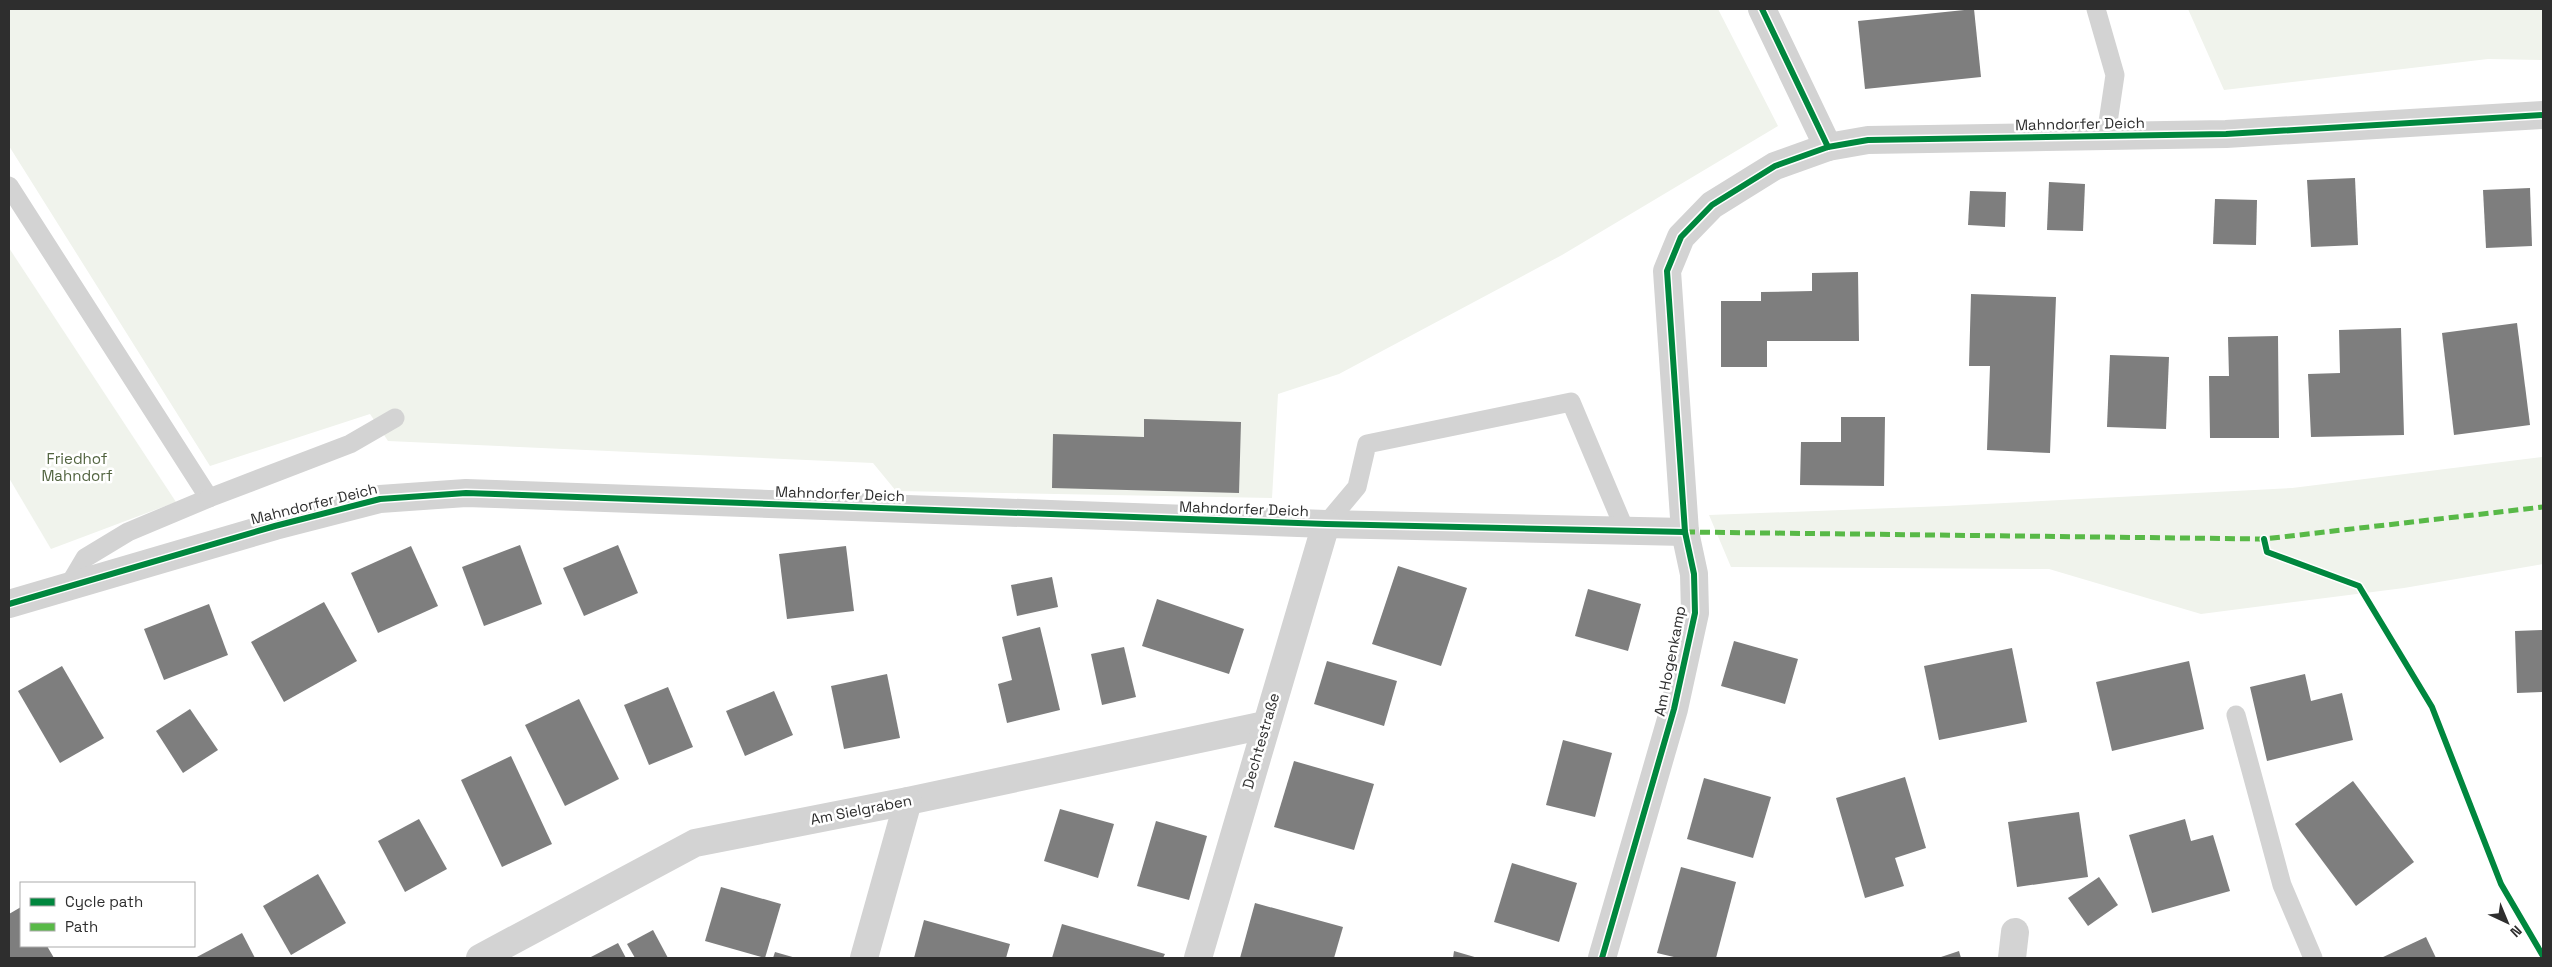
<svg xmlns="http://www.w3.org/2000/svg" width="2552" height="967" font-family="'Space Grotesk',sans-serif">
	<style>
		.green { fill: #f0f3ec }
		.building { fill: #7e7e7e }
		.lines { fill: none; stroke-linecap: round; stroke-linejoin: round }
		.service { stroke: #d3d3d3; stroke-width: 19 }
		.minor { stroke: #d3d3d3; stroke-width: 28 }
		.quiet { stroke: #58b947; stroke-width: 5; stroke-dasharray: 10 5; stroke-linecap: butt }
		.cycleway-casing { stroke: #fff; stroke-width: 9 }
		.cycleway { stroke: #00873e; stroke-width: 6 }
		.labels { text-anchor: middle; stroke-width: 5; stroke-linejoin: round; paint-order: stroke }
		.street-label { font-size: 15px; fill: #2e2e2e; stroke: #fff }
		.park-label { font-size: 15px; fill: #526440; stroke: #fff }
	</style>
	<rect width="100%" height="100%" fill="#fff"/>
	<g class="green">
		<polygon points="9,9 1718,9 1778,126 1562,255 1339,374 1278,394 1272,498 896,491 873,463 388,441 370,414 210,466 9,146"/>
		<polygon points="2188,9 2543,9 2543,60 2488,59 2224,90"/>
		<polygon points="9,248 176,502 51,549 9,478"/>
		<polygon points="2543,457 2543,564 2404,588 2201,614 2049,569 1731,567 1709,515 1946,506 2292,488"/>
	</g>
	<g class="building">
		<polygon points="1974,9 1981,77 1865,89 1858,21"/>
		<polygon points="2355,178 2358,245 2311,247 2307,180"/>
		<polygon points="2049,182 2085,184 2083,231 2047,230"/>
		<polygon points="2530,188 2532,246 2486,248 2483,190"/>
		<polygon points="1970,191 2006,192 2005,227 1968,225"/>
		<polygon points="2215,199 2257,200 2256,245 2213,244"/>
		<polygon points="1858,272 1859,341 1767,341 1767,367 1721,367 1721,301 1761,301 1761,292 1812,291 1812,273"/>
		<polygon points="1971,294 2056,297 2050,453 1987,450 1990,366 1969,366"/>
		<polygon points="2517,323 2530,425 2454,435 2442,333"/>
		<polygon points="2401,328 2404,435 2311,437 2308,374 2340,373 2339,330"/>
		<polygon points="2278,336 2279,438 2210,438 2209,376 2229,376 2228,337"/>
		<polygon points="2110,355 2169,357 2166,429 2107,427"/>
		<polygon points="1841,417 1885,417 1884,486 1800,485 1801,442 1841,442"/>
		<polygon points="1144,419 1241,422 1239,493 1052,488 1053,434 1144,437"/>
		<polygon points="520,545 542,604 484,626 462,567"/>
		<polygon points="618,545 638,593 584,616 563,568"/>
		<polygon points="411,546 438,606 378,633 351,573"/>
		<polygon points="846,546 854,611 787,619 779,554"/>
		<polygon points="1398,566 1467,588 1441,666 1372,644"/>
		<polygon points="1052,577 1058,607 1017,616 1011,585"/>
		<polygon points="1588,589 1641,604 1628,651 1575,636"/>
		<polygon points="1157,599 1244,629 1229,674 1142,646"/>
		<polygon points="324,602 357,661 284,702 251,642"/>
		<polygon points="209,604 228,655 164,680 144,629"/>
		<polygon points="1040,627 1060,710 1007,723 998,684 1012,680 1002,637"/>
		<polygon points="2543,630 2543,692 2517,693 2515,631"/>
		<polygon points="1734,641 1798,659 1785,704 1721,686"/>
		<polygon points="1124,647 1136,697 1102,705 1091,654"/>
		<polygon points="2012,648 2027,722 1939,740 1924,666"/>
		<polygon points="1327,661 1397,681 1384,726 1314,704"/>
		<polygon points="2189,661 2204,729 2112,751 2096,682"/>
		<polygon points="62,666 104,738 60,763 18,691"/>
		<polygon points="887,674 900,738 844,749 831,686"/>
		<polygon points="2305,674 2311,701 2342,693 2353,740 2267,761 2250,687"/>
		<polygon points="668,687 693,747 649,765 624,705"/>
		<polygon points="774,691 793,735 745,756 726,711"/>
		<polygon points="579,699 619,779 565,806 525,725"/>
		<polygon points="190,709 218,750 183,773 156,731"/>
		<polygon points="1563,740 1612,753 1595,817 1546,805"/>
		<polygon points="511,756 552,844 502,867 461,780"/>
		<polygon points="1294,761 1374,784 1354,850 1274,827"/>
		<polygon points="1905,777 1926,848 1895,858 1904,886 1865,898 1836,798"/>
		<polygon points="1704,778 1771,797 1753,858 1687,839"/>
		<polygon points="2353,781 2414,862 2356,906 2295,824"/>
		<polygon points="1060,809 1114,824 1098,878 1044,861"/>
		<polygon points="2079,812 2088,877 2017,887 2008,822"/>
		<polygon points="419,819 447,869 405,892 378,841"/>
		<polygon points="2185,819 2191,841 2213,835 2230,891 2152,913 2129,835"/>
		<polygon points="1156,821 1207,836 1189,900 1137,886"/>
		<polygon points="1512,863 1577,883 1559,942 1494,922"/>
		<polygon points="1681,867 1736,882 1716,958 1678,958 1657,953"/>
		<polygon points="318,874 346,923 291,955 263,906"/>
		<polygon points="2099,877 2118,905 2088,926 2068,898"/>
		<polygon points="721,887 781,904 765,958 705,941"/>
		<polygon points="1255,903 1343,927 1334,958 1240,958"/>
		<polygon points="21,907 21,946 47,946 54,958 9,958 9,914"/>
		<polygon points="924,920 1010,944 1006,958 914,958"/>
		<polygon points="1062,924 1165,954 1163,958 1052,958"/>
		<polygon points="653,930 668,958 635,958 627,944"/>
		<polygon points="242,933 255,958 195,958"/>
		<polygon points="2426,937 2436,958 2381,958"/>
		<polygon points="618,943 626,958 589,958"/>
		<polygon points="1454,951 1478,958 1453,958"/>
		<polygon points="1959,951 1961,958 1938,958"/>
		<polygon points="775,952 796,958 773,958"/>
	</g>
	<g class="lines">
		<g class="service">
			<polyline points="2096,9 2115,75 2106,136"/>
			<polyline points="9,186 209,498 128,532 85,558 69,585"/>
			<polyline points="209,498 350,444 395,418"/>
			<polyline points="1326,524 1357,487 1367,444 1571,402 1625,530"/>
			<polyline points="2236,715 2282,885 2313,958"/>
		</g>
		<g class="minor">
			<polyline points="1762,9 1828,147"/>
			<polyline points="9,604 275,526 380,499 466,493 1326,524 1685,532"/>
			<polyline points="480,958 695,843 908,801 1265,725"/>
			<polyline points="864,958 908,801"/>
			<polyline points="1198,958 1326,524"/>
			<polyline points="1602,958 1674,709 1695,613 1694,574 1685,532 1667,271 1681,237 1712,205 1775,166 1828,147 1868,140 2226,134 2543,115"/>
			<polyline points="2012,958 2015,932"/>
		</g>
		<polyline class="quiet" points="1685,532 2264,539 2543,507"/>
		<g class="cycleway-casing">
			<g id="cycleway">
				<polyline points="1762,9 1828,147"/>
				<polyline points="2264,539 2267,552 2359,586 2432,707 2501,884 2543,956"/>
				<polyline points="9,604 275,526 380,499 466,493 1326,524 1685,532"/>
				<polyline points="1602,958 1674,709 1695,613 1694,574 1685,532 1667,271 1681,237 1712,205 1775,166 1828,147 1868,140 2226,134 2543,115"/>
			</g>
		</g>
		<use href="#cycleway" class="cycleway"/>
	</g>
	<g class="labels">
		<g class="street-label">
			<text transform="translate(2080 124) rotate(-1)" y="5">Mahndorfer Deich</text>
			<text transform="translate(840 494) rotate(2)" y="5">Mahndorfer Deich</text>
			<text transform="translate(314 504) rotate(-14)" y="5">Mahndorfer Deich</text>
			<text transform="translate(1244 509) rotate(2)" y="5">Mahndorfer Deich</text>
			<text transform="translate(1670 661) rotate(-79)" y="5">Am Hogenkamp</text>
			<text transform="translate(1261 741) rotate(-74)" y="5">Dechtestraße</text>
			<text transform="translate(861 810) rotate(-11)" y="5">Am Sielgraben</text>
		</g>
		<g class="park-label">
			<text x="77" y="464">Friedhof<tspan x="77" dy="17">Mahndorf</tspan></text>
		</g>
	</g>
	<rect width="2552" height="967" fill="none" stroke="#2e2e2e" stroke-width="20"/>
	<rect x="20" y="882" width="175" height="65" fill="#ffffff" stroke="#ababab"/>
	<rect x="30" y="898" width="25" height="8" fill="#00873e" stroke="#ababab"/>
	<text x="65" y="907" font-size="15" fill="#2e2e2e">Cycle path</text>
	<rect x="30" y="923" width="25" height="8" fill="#58b947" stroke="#ababab"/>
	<text x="65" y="932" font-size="15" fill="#2e2e2e">Path</text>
	<g transform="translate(2507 922) rotate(136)" stroke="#ffffff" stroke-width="4" paint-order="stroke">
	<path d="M0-4L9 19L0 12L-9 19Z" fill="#2e2e2e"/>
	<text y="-8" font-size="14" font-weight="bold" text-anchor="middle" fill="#2e2e2e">N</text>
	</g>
</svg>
